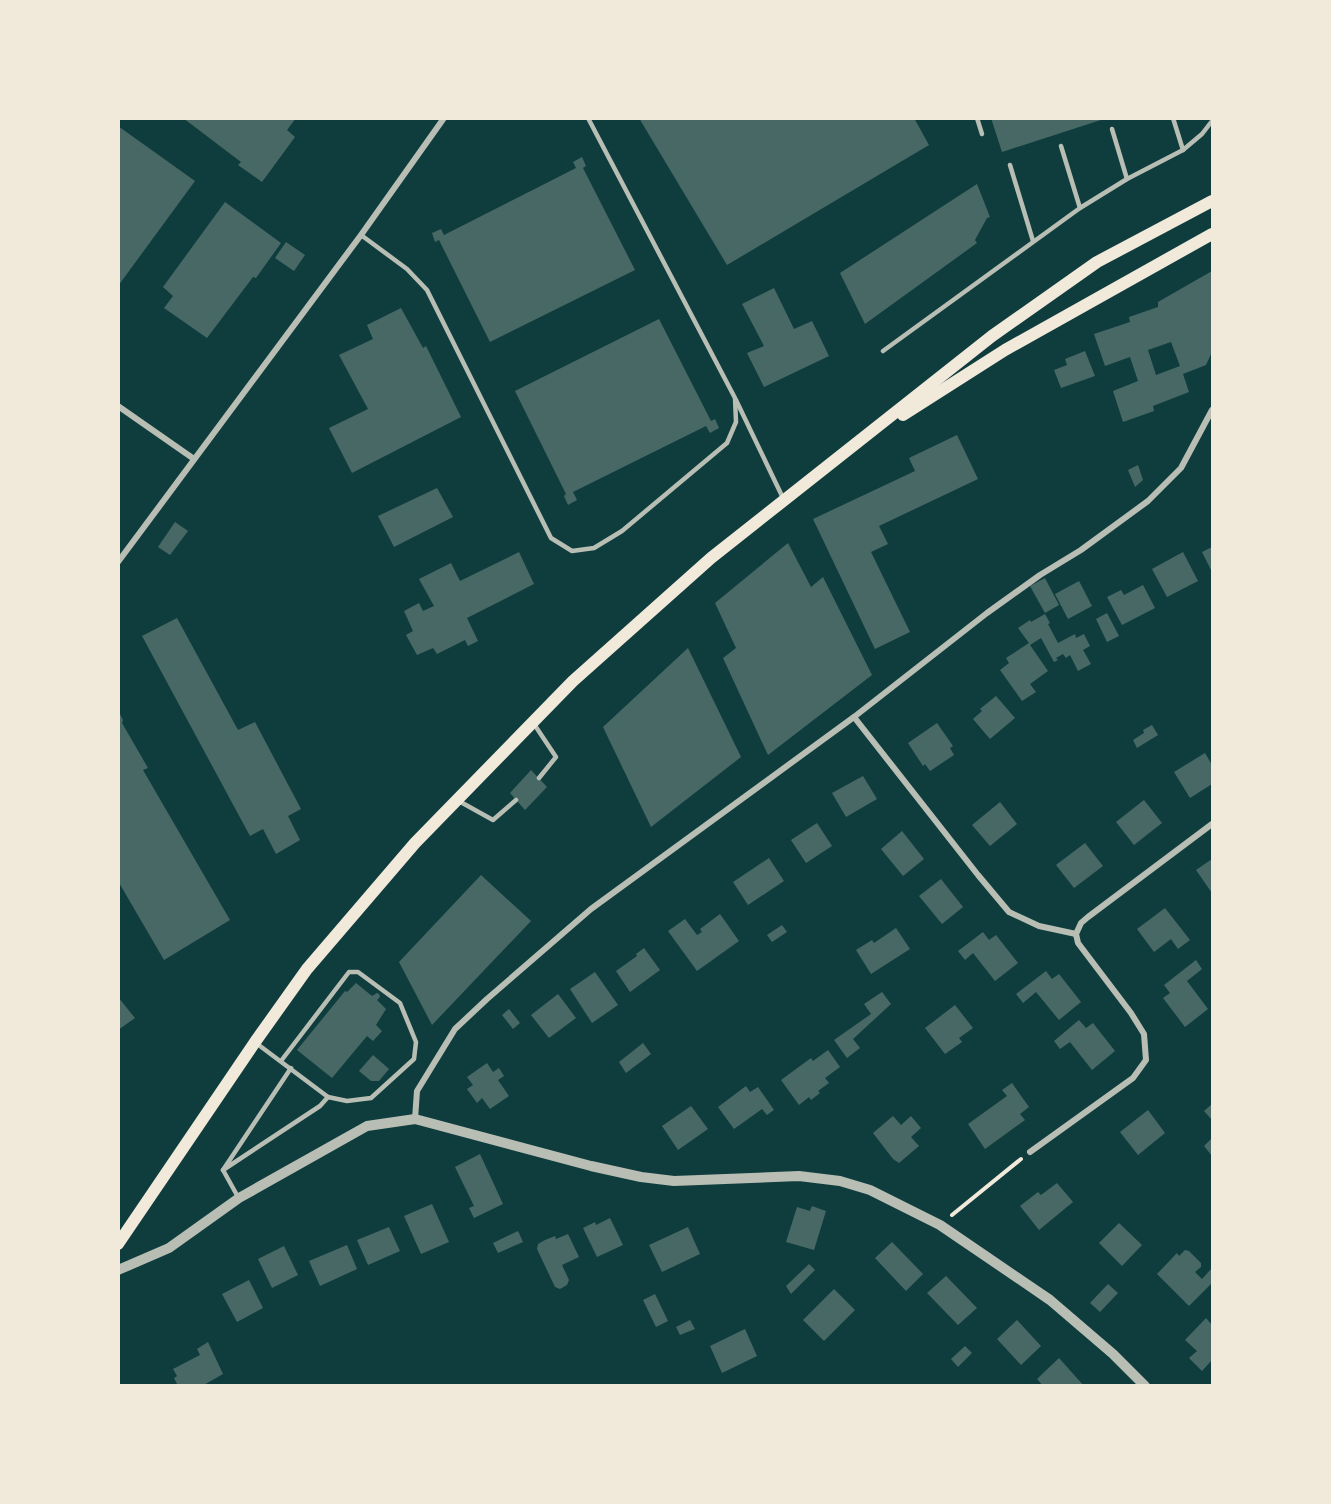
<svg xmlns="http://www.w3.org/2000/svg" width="1331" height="1504" font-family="Poppins,sans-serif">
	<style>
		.building { fill: #486865; fill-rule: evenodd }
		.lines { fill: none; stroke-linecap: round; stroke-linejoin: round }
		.path { stroke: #f1e9da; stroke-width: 4 }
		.service { stroke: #b8beb3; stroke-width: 4.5 }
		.minor { stroke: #b8beb3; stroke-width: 6 }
		.tertiary { stroke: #b8beb3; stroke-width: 10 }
		.secondary { stroke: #f1e9da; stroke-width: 12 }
	</style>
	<rect width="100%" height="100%" fill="#0f3d3e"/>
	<g class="building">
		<polygon points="183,118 296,118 287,130 295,137 262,182 238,165 241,162"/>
		<polygon points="639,118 914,118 929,145 727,265"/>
		<polygon points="991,118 1104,118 1104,119 1002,152"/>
		<polygon points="118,126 195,181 118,286"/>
		<polygon points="582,157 586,166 583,168 635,270 490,342 439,240 435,242 432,233 441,229 444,235 576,168 573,162"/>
		<polygon points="977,184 990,217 987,218 975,240 977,243 865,324 840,273"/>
		<polygon points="225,202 281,243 256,278 253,277 207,338 164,308 173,296 163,287"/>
		<polygon points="286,242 305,255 294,271 275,258"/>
		<path d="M1212 271V352L1206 365 1183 374 1189 392 1153 406 1154 411 1123 422 1113 391 1138 381 1130 357 1105 366 1094 334 1130 322 1129 317 1158 307V302ZM1171 342 1180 366 1156 375 1148 350Z"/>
		<polygon points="774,288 794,329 812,321 829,356 764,387 747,353 764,346 742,304"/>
		<polygon points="401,308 423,348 426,346 461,417 352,473 329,428 368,409 339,355 373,339 367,325"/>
		<polygon points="659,319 711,421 715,419 719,428 710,433 706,426 573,492 577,500 568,505 564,496 566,494 515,391"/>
		<polygon points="1085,351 1095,376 1061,388 1054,370 1067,365 1065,359"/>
		<polygon points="957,435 978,479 879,526 888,544 871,552 910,632 875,649 813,519 915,471 909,458"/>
		<polygon points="1138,465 1143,480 1135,487 1128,470"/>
		<polygon points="437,488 453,517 394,547 378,516"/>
		<polygon points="175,522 188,531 170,555 158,547"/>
		<polygon points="788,543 811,587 823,577 872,675 768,755 723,658 736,648 715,603"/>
		<polygon points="1212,547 1212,572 1202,552"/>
		<polygon points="519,552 534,584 467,618 478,641 468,646 465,640 437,654 433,648 417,655 406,635 413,631 404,611 419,603 423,611 434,606 419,579 451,563 460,581"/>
		<polygon points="1183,552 1198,581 1167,597 1152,569"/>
		<polygon points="1045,578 1059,605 1045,613 1030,586"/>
		<polygon points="1079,581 1092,606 1068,619 1055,594"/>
		<polygon points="1143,585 1155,608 1122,625 1107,597 1121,590 1124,595"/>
		<polygon points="1107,613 1119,636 1107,642 1096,619"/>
		<polygon points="1045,614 1050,623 1048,624 1058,643 1075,634 1076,638 1084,634 1090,646 1083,650 1091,664 1078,671 1070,655 1066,658 1063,654 1056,658 1058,660 1054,662 1041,638 1030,645 1048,671 1030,684 1036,692 1022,701 1000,670 1009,663 1006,658 1029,643 1018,628 1030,620 1031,622"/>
		<polygon points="177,618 238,730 255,722 301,809 288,816 300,840 276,854 263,829 250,836 142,636"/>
		<polygon points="688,648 741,757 651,827 603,727"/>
		<polygon points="996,696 1015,718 990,739 973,719 982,711 980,709"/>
		<polygon points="118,710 123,720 122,723 148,768 143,770 230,920 164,960 118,881"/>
		<polygon points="937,723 953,746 950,748 954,755 930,771 925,764 923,766 908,743"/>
		<polygon points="1152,725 1158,735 1137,748 1133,740 1144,733 1143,730"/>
		<polygon points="1205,753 1212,765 1212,784 1190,798 1174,772"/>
		<polygon points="531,770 547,787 525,810 510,793"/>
		<polygon points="863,776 877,799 846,817 832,793"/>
		<polygon points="1144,800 1162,823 1134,845 1116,822"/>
		<polygon points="1000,802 1017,824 990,846 972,825"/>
		<polygon points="817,823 832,846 806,863 791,840"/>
		<polygon points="902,831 924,859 903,876 881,849"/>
		<polygon points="1085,843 1103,866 1074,888 1056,865"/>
		<polygon points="769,858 784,881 748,905 733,882"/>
		<polygon points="1212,859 1212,893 1196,870"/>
		<polygon points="481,875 531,921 432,1025 399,962"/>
		<polygon points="941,879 963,907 942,924 919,896"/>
		<polygon points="1165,908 1190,940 1178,949 1171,939 1154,952 1137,929"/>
		<polygon points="720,914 739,941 697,971 668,931 685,919 697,935 702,932 700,929"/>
		<polygon points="782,925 787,932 772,942 767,935"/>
		<polygon points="896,928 910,949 871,974 856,950 872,940 874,943"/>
		<polygon points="983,932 989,940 996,935 1018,963 995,981 973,953 965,960 958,951"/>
		<polygon points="644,948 660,970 630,992 616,971 637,956 636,954"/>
		<polygon points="1196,960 1202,969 1187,981 1208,1009 1185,1027 1163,998 1170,993 1164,985"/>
		<polygon points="1046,971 1052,979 1059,974 1081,1002 1059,1020 1036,992 1023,1003 1016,994"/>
		<polygon points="595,972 618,1005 592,1023 570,989"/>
		<polygon points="356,983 372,996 377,993 379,994 380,997 377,1000 386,1009 376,1025 382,1031 373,1041 367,1036 332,1078 297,1050 345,991 347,992"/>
		<polygon points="882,992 891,1004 853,1039 860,1048 847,1058 834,1040 871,1014 864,1004"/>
		<polygon points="558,994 576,1018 549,1038 531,1015"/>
		<polygon points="118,997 135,1018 118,1030"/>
		<polygon points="955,1005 973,1028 959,1038 962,1042 945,1054 925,1028"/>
		<polygon points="509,1009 520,1023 513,1029 502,1015"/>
		<polygon points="1079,1020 1086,1028 1093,1023 1115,1051 1092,1070 1070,1042 1060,1049 1054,1041"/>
		<polygon points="643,1043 651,1054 626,1073 619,1062"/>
		<polygon points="828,1050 840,1067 825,1078 829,1083 818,1091 820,1093 811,1100 809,1097 799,1105 781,1080 811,1058 813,1061"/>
		<polygon points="373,1055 389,1069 379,1081 371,1081 359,1071"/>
		<polygon points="487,1063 493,1072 499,1068 504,1076 498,1080 509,1096 490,1109 482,1098 477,1103 467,1089 473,1085 467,1077"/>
		<polygon points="1012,1083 1029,1107 1020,1114 1025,1120 985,1149 968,1124 1007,1096 1002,1090"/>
		<polygon points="746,1086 750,1092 758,1087 774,1110 767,1115 762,1109 734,1129 718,1107"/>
		<polygon points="1212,1104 1212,1120 1204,1111"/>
		<polygon points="691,1106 708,1129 678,1150 662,1126"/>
		<polygon points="1148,1110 1165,1133 1138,1155 1120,1132"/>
		<polygon points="893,1116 901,1125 911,1116 921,1128 911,1137 919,1146 899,1163 893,1159 873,1133"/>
		<polygon points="1212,1138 1212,1156 1204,1146"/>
		<polygon points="480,1154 503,1204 474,1218 469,1208 474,1206 455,1167"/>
		<polygon points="1057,1183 1073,1202 1039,1230 1020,1206 1038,1192 1041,1195"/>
		<polygon points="432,1204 449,1242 421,1254 404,1216"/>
		<polygon points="812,1206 826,1211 814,1250 786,1242 797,1207 810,1211"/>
		<polygon points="610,1218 623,1245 597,1257 583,1228 595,1222 596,1225"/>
		<polygon points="1119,1223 1142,1245 1122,1266 1099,1243"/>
		<polygon points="389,1227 400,1251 368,1265 357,1240"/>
		<polygon points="688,1227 700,1254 662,1272 649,1245"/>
		<polygon points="518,1231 523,1242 498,1253 493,1243"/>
		<polygon points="568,1234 579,1257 562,1265 569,1280 567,1285 560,1289 555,1287 537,1249 538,1244 545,1240 555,1236 556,1239"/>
		<polygon points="892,1242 923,1274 906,1291 875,1258"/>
		<polygon points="347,1245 357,1269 320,1286 309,1261"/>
		<polygon points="284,1246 298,1275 272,1288 258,1259"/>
		<polygon points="1185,1250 1189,1251 1201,1263 1201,1267 1195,1272 1202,1279 1212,1268 1212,1283 1189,1306 1157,1274 1177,1253 1179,1256"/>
		<polygon points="809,1264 815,1270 791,1294 786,1286"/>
		<polygon points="946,1276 977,1308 958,1325 927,1293"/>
		<polygon points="249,1280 263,1308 237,1322 222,1294"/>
		<polygon points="1108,1284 1118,1293 1100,1312 1090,1303"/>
		<polygon points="834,1289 855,1310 824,1341 803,1320"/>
		<polygon points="655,1294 668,1321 656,1327 643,1300"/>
		<polygon points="1206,1318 1212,1325 1212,1360 1202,1371 1189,1358 1197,1351 1185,1340"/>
		<polygon points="690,1320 695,1329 680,1335 676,1327"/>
		<polygon points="1017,1320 1041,1346 1021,1365 997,1339"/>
		<polygon points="745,1329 757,1356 722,1373 710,1346"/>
		<polygon points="208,1342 223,1374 202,1386 178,1386 174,1378 177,1376 173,1369 200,1355 197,1349"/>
		<polygon points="965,1346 972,1353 958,1367 951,1359"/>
		<polygon points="1059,1358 1084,1386 1043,1386 1037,1379"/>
	</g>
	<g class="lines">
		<polyline class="path" points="952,1215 1021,1159"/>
		<g class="service">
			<polyline points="977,118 982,134"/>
			<polyline points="1173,118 1183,150"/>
			<polyline points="1112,129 1127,179"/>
			<polyline points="1061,146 1080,208"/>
			<polyline points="1010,165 1033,241"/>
			<polyline points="361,235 407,269 427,290 551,538 572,551 594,548 622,531 727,443 736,422 735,398 588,118"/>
			<polyline points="883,351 1080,208 1127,179 1183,150 1202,134 1212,121"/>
			<polyline points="736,400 783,498"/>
			<polyline points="534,724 556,757 539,778"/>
			<polyline points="457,800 493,820 516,800"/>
			<polyline points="256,1043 328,1097 347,1101 371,1098 414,1059 416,1042 400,1003 358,972 349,972 281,1061"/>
			<polyline points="291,1068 223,1170 320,1106 328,1097"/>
			<polyline points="223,1170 238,1197"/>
		</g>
		<g class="minor">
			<polyline points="118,406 194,459"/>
			<polyline points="118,562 361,235 444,118"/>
			<polyline points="854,717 978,875 1009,912 1039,926 1076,934"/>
			<polyline points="1076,934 1081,923 1088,917 1212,824"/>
			<polyline points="415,1119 417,1091 455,1029 487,999 591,909 854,717 987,613 1040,575 1081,550 1148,501 1181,468 1212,410"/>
			<polyline points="1030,1152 1133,1078 1146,1060 1144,1034 1131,1013 1078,943 1076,934"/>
		</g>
		<polyline class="tertiary" points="118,1270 169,1248 239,1198 367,1126 415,1119 591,1166 641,1177 674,1181 799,1176 840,1181 870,1190 940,1225 1050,1300 1113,1354 1145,1386"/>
		<g class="secondary">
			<polyline points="903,415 1005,350 1212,234"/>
			<polyline points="118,1244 255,1042 307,969 415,843 573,681 711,558 992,336 1097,262 1212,201"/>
		</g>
	</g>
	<rect width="1331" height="1504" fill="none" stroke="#f1e9da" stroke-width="240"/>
</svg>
